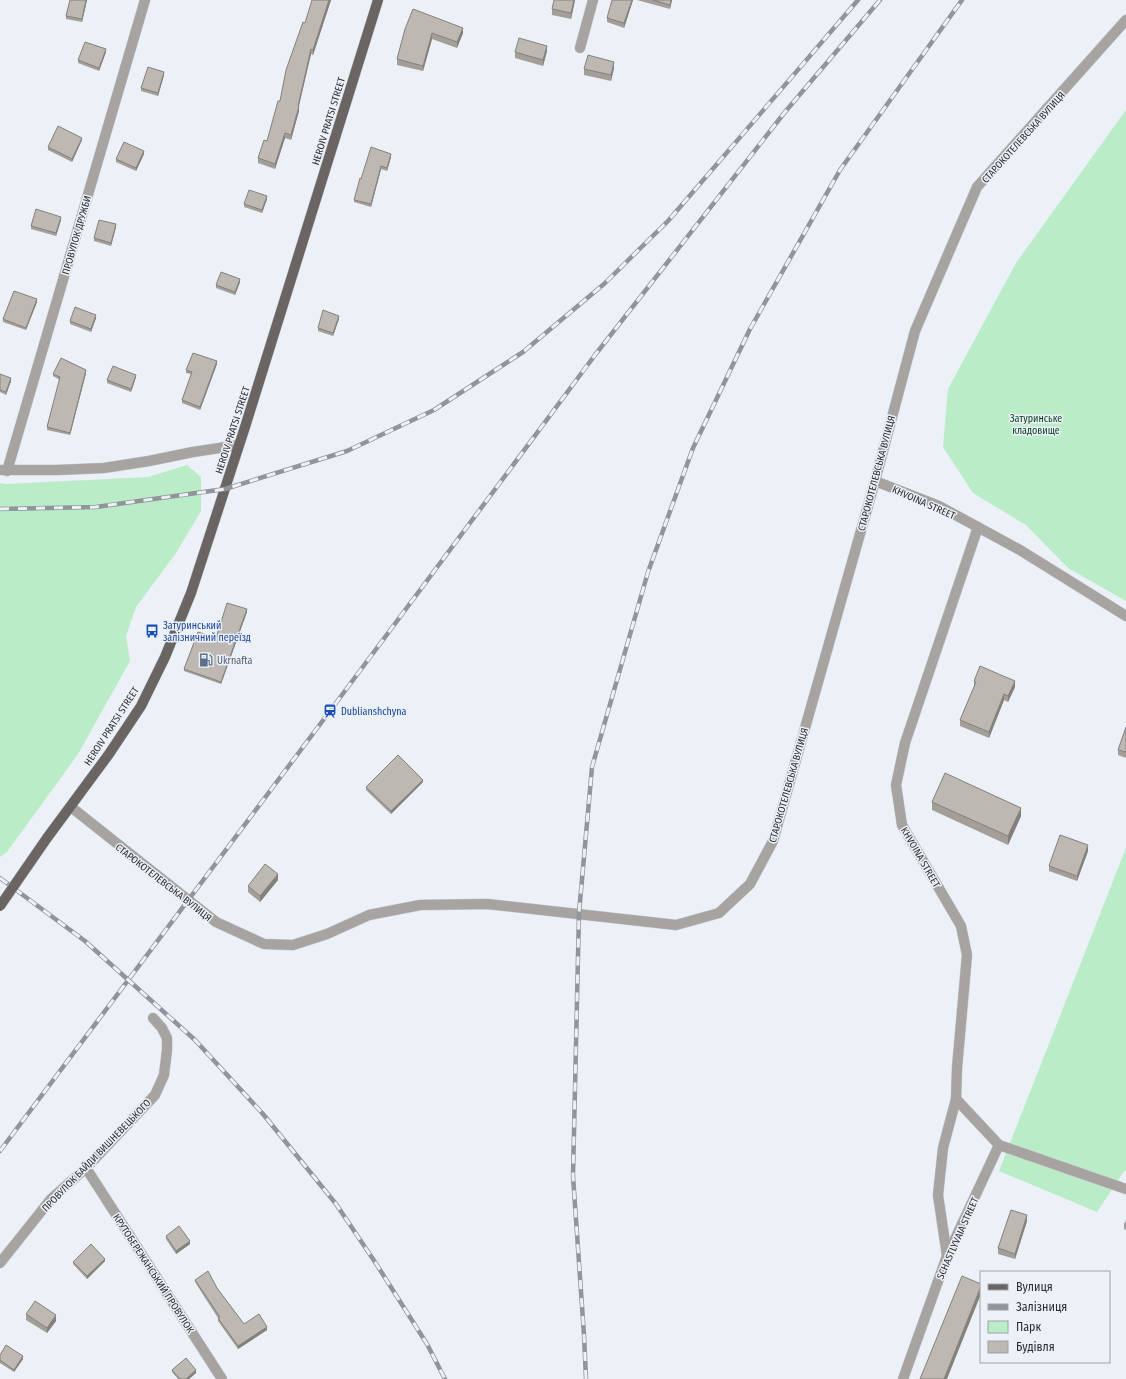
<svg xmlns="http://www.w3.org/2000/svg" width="1126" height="1379" font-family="'Fira Sans Condensed',sans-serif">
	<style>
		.green { fill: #baecc7 }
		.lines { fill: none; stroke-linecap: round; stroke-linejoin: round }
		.minor-casing { stroke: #c9cdd3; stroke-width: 11 }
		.major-casing { stroke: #c9cdd3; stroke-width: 11 }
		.minor { stroke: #a6a3a1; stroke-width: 10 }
		.major { stroke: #6a6462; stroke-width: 10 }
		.rail-casing { stroke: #919599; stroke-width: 4.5 }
		.rail { stroke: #ecf0f7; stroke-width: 3; stroke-dasharray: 9; stroke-linecap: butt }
		.major-bridge-casing { stroke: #c9cdd3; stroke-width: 11; stroke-linecap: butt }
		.major-bridge { stroke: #6a6462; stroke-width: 10 }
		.wall { fill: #a39e98 }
		.shaded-wall { fill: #84817c }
		.building { fill: #bdb8b1; stroke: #84817c }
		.labels { text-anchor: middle; stroke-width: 3; stroke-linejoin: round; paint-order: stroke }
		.street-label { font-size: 10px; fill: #2b2d2f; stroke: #ecf0f7 }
		.park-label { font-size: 10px; fill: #003b1a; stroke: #ecf0f7 }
		.transit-label { font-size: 10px; fill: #164399; stroke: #ecf0f7; text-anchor: start }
		.service-label { font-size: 10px; fill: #4e5e75; stroke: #ecf0f7; text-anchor: start }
	</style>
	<rect width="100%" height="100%" fill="#ecf0f7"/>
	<g class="green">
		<polygon points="1126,110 1126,601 1068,568 1026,525 973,493 943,447 948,389 1016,263"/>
		<polygon points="187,465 201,477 201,511 176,553 136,607 126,636 130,661 78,754 7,852 0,857 0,483 6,484 148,477"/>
		<polygon points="1126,848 1126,1171 1124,1171 1097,1212 999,1171"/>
	</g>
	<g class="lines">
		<g class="minor-casing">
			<g id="minor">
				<polyline points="580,48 593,0"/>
				<polyline points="1,470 57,470 104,468 149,461 193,452 239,445"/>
				<polyline points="7,471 145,0"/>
				<polyline points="875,481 939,506 1020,550 1126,616"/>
				<polyline points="71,807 216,922 264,944 293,945 327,934 369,915 420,905 487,904 676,925 719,913 750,884 773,841 875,481 915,331 977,187 1126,20"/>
				<polyline points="956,1099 999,1145 1126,1189"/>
				<polyline points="86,1168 222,1379"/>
				<polyline points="947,1256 938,1195 943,1148 956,1099 957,1068 967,955 961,926 902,825 896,785 905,743 978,527"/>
				<polyline points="0,1263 51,1199 86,1168 155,1095 164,1075 167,1050 167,1038 162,1028 153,1018"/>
				<polyline points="903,1379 947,1256 999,1145"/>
			</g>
		</g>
		<g class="major-casing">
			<polyline id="major" points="47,838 109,754 141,706 165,657 191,593 245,427 378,0"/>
		</g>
		<use href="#minor" class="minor"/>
		<use href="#major" class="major"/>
		<g class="rail-casing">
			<g id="rail">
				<polyline points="0,509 96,507 225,489 347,451 434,410 523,352 604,284 668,221 858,0"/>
				<polyline points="0,878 85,941 195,1040 263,1114 336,1204 375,1262 427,1344 445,1379"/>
				<polyline points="0,1151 330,711 595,355 785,112 880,0"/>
				<polyline points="586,1379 584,1335 573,1176 579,913 592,767 648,572 693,448 750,329 840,170 962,0"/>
			</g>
		</g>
		<use href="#rail" class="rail"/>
		<g class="major-bridge-casing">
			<polyline id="major-bridge" points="0,906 47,838"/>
		</g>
		<use href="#major-bridge" class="major-bridge"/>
	</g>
	<g class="wall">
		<polygon points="70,0 87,0 82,22 66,19 66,16"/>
		<polygon points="331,0 313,55 311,54 299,106 299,111 291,140 285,138 275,169 258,163 258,158 267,141 305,23"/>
		<polygon points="575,0 571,19 552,15 552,9"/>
		<polygon points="633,0 624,28 607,22 607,18"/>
		<polygon points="637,0 672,0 670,9"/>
		<polygon points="405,29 463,33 457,48 432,39 423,71 397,65 397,59"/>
		<polygon points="547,51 543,66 515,58 515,52"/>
		<polygon points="106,52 99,71 78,63 78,60"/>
		<polygon points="614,68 611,81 584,75 584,69"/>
		<polygon points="164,75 158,96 141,91 141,88"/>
		<polygon points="82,140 72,162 48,150 48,147"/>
		<polygon points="144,154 136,171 116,162 116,159"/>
		<polygon points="391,157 387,171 381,169 371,207 354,202 354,200 361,179"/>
		<polygon points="267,199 262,213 244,207 244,204"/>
		<polygon points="61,220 56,236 31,229 31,226"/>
		<polygon points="116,227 111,246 94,241 94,238"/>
		<polygon points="240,282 235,295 216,288 216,285"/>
		<polygon points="37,302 26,330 3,322 3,319"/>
		<polygon points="96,318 91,332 70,324 70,321"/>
		<polygon points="339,319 333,336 318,331 318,328"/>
		<polygon points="217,364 200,410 182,403 182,400 191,374 186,373 186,370"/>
		<polygon points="86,373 70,435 47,430 47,427 60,380 53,376 53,374"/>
		<polygon points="0,374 11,381 6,395 0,392"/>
		<polygon points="136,377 131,392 107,383 107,380"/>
		<polygon points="247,612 221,684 184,671 184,669 216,638"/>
		<polygon points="974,681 1015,687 1008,702 1004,700 989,738 960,726 960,720 974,687"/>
		<polygon points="1126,727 1126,758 1118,755 1118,750"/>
		<polygon points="423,782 391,814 366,790 366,787"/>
		<polygon points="932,802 1021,816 1008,845 932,810"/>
		<polygon points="1088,851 1077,881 1049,871 1049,866"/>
		<polygon points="278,880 260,902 248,892 248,886"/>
		<polygon points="1126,1220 1126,1230 1124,1229 1124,1224"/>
		<polygon points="1027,1221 1015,1259 998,1254 998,1248"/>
		<polygon points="166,1236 190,1244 176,1254 166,1239"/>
		<polygon points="105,1261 87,1279 73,1264 73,1262"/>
		<polygon points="195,1280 217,1288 244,1324 267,1330 238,1349 218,1321 218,1318 195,1282"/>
		<polygon points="26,1314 56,1321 47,1333 26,1320"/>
		<polygon points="0,1355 23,1359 14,1372 0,1363"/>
		<polygon points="172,1370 196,1373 189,1379 178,1379 172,1372"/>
	</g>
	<g class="shaded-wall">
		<polygon points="86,0 87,0 82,22 82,19"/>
		<polygon points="329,0 331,0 313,55 313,50"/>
		<polygon points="574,0 575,0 571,19 571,13"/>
		<polygon points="632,0 633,0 624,28 624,23"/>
		<polygon points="671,0 672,0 670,9 670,5"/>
		<polygon points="463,28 463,33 457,48 457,42"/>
		<polygon points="432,33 432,39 423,71 423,66"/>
		<polygon points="547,46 547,51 543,66 543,60"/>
		<polygon points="106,49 106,52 99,71 99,68"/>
		<polygon points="311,49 311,54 298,109 299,106 299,111 291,140 291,135"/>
		<polygon points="614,62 614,68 611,81 611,75"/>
		<polygon points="164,72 164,75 158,96 158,93"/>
		<polygon points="285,133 285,138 275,169 275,164"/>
		<polygon points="82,138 82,140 72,162 72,159"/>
		<polygon points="144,151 144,154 136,171 136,168"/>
		<polygon points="391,154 391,157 387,171 387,168"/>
		<polygon points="381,166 381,169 371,207 371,204"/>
		<polygon points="267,196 267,199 262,213 262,210"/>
		<polygon points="61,217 61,220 56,236 56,233"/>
		<polygon points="116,224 116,227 111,246 111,243"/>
		<polygon points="240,279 240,282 235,295 235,292"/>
		<polygon points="37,299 37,302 26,330 26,328"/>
		<polygon points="96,315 96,318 91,332 91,329"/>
		<polygon points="339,316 339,319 333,336 333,333"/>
		<polygon points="217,361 217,364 200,410 200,407"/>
		<polygon points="86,370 86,373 70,435 70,433"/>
		<polygon points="136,375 136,377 131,392 131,389"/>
		<polygon points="11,378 11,381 6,395 6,392"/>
		<polygon points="247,609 247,612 221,684 221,682"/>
		<polygon points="1015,681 1015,687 1008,702 1008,696"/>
		<polygon points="1004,694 1004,700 989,738 989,732"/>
		<polygon points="423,780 423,782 391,814 391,811"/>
		<polygon points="1021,808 1021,816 1008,845 1008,836"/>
		<polygon points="1088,845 1088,851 1077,881 1077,876"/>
		<polygon points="278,874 278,880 260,902 260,896"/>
		<polygon points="1027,1215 1027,1221 1015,1259 1015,1254"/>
		<polygon points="190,1241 190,1244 176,1254 176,1251"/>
		<polygon points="105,1259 105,1261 87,1279 87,1276"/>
		<polygon points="981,1286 981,1294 947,1379 944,1379"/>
		<polygon points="56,1315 56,1321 47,1333 47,1328"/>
		<polygon points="267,1327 267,1330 238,1349 238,1346"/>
		<polygon points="23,1356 23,1359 14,1372 14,1370"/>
		<polygon points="196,1370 196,1373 189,1379 186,1379"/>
	</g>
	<g class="building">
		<polygon points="70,0 86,0 82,19 66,16"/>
		<polygon points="312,0 329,0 313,50 311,49 298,106 299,106 291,135 285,133 275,164 258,158 264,140 267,141 278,101 280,101 286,70 303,22 305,23"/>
		<polygon points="554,0 574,0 571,13 552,9"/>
		<polygon points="612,0 632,0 624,23 607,18"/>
		<polygon points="653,0 671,0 670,5"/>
		<polygon points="413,9 463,28 457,42 432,33 423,66 397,59 405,29"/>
		<polygon points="519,38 547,46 543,60 515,52"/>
		<polygon points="85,42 106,49 99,68 78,60"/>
		<polygon points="588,55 614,62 611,75 584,69"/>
		<polygon points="148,67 164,72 158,93 141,88"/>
		<polygon points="58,126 82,138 72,159 48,147"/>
		<polygon points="124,142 144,151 136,168 116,159"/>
		<polygon points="371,147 391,154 387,168 381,166 371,204 354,200 360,178 361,179"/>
		<polygon points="249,190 267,196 262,210 244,204"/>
		<polygon points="36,209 61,217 56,233 31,226"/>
		<polygon points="99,220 116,224 111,243 94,238"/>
		<polygon points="221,272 240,279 235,292 216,285"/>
		<polygon points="14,291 37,299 26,328 3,319"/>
		<polygon points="75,307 96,315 91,329 70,321"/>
		<polygon points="323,310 339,316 333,333 318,328"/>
		<polygon points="193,353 217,361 200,407 182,400 192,372 186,370"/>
		<polygon points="61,358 86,370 70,433 47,427 60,377 53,374"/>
		<polygon points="113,366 136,375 131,389 107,380"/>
		<polygon points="0,374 11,378 6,392 0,390"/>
		<polygon points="227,603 247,609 221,682 184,669 198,632 216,638"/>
		<polygon points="980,666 1015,681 1008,696 1004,694 989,732 960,720 976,682 974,681"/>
		<polygon points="1126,727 1126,752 1118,750"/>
		<polygon points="398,755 423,780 391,811 366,787"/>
		<polygon points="945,773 1021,808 1008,836 932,802"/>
		<polygon points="1060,835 1088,845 1077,876 1049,866"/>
		<polygon points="265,864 278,874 260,896 248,886"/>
		<polygon points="1011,1210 1027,1215 1015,1254 998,1248"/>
		<polygon points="179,1226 190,1241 176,1251 166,1236"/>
		<polygon points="91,1244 105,1259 87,1276 73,1262"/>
		<polygon points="208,1271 217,1288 244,1324 259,1314 267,1327 238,1346 218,1318 220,1317 195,1280"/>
		<polygon points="962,1276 981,1284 981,1286 944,1379 920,1379"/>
		<polygon points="35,1301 56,1315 47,1328 26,1314"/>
		<polygon points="6,1345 23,1356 14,1370 0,1360 0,1355"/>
		<polygon points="186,1358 196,1370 186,1379 180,1379 172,1370"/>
	</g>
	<defs>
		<g id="bus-bare" transform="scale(1.08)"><path d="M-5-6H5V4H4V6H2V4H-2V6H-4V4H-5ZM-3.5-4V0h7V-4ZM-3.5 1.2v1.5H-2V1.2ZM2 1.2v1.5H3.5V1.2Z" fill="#1a4fb4" stroke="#ecf0f7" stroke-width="2.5" paint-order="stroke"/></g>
		<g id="fuel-bare" transform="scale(1.08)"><path d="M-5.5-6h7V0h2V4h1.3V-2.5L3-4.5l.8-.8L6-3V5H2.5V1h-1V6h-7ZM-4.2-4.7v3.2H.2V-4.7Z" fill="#5c6f8a" stroke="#ecf0f7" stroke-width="2.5" paint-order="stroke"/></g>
		<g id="station-bare" transform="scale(1.08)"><path d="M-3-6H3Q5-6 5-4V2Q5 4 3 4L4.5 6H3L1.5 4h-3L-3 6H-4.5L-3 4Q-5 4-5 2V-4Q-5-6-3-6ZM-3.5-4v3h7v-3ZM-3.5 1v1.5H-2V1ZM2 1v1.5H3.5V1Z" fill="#1a4fb4" stroke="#ecf0f7" stroke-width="2.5" paint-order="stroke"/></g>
	</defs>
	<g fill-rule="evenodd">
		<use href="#bus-bare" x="152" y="631"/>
		<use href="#fuel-bare" x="206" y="660"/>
		<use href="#station-bare" x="330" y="711"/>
	</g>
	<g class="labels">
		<g class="street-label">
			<text transform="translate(328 121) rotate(-73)" y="4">HEROIV PRATSI STREET</text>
			<text transform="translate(1023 137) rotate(-48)" y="4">СТАРОКОТЕЛЕВСЬКА ВУЛИЦЯ</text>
			<text transform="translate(76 235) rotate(-74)" y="4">ПРОВУЛОК ДРУЖБИ</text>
			<text transform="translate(232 430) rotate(-72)" y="4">HEROIV PRATSI STREET</text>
			<text transform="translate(876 473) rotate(-75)" y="4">СТАРОКОТЕЛЕВСЬКА ВУЛИЦЯ</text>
			<text transform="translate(924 502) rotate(24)" y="4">KHVOINA STREET</text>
			<text transform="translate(111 726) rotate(-57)" y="4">HEROIV PRATSI STREET</text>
			<text transform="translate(788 785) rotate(-74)" y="4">СТАРОКОТЕЛЕВСЬКА ВУЛИЦЯ</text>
			<text transform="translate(921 857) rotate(60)" y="4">KHVOINA STREET</text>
			<text transform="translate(164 882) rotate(38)" y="4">СТАРОКОТЕЛЕВСЬКА ВУЛИЦЯ</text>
			<text transform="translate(96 1155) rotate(-46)" y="4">ПРОВУЛОК БАЙДИ ВИШНЕВЕЦЬКОГО</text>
			<text transform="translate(957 1238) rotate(-66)" y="4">SCHASTLYVAIA STREET</text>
			<text transform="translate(154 1273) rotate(57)" y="4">КРУТОБЕРЕЖАНСЬКИЙ ПРОВУЛОК</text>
		</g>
		<g class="park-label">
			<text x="1036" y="422">Затуринське<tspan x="1036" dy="12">кладовище</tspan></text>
		</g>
		<g class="transit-label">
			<text x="163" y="629">Затуринський<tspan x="163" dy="12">залізничний переїзд</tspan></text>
			<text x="341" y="715">Dublianshchyna</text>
		</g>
		<g class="service-label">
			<text x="217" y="664">Ukrnafta</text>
		</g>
	</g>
	<rect x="980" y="1271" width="130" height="92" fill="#ecf0f7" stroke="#9fa2a7"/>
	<rect x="988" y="1284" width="20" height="6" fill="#6a6462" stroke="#9fa2a7"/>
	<text x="1016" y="1291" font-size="12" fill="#2b2d2f">Вулиця</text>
	<rect x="988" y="1304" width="20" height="6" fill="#919599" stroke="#9fa2a7"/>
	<text x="1016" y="1311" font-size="12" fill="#2b2d2f">Залізниця</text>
	<rect x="988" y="1321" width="20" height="12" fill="#baecc7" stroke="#9fa2a7"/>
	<text x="1016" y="1331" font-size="12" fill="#2b2d2f">Парк</text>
	<rect x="988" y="1341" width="20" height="12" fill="#bdb8b1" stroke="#9fa2a7"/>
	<text x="1016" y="1351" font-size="12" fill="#2b2d2f">Будівля</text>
</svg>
